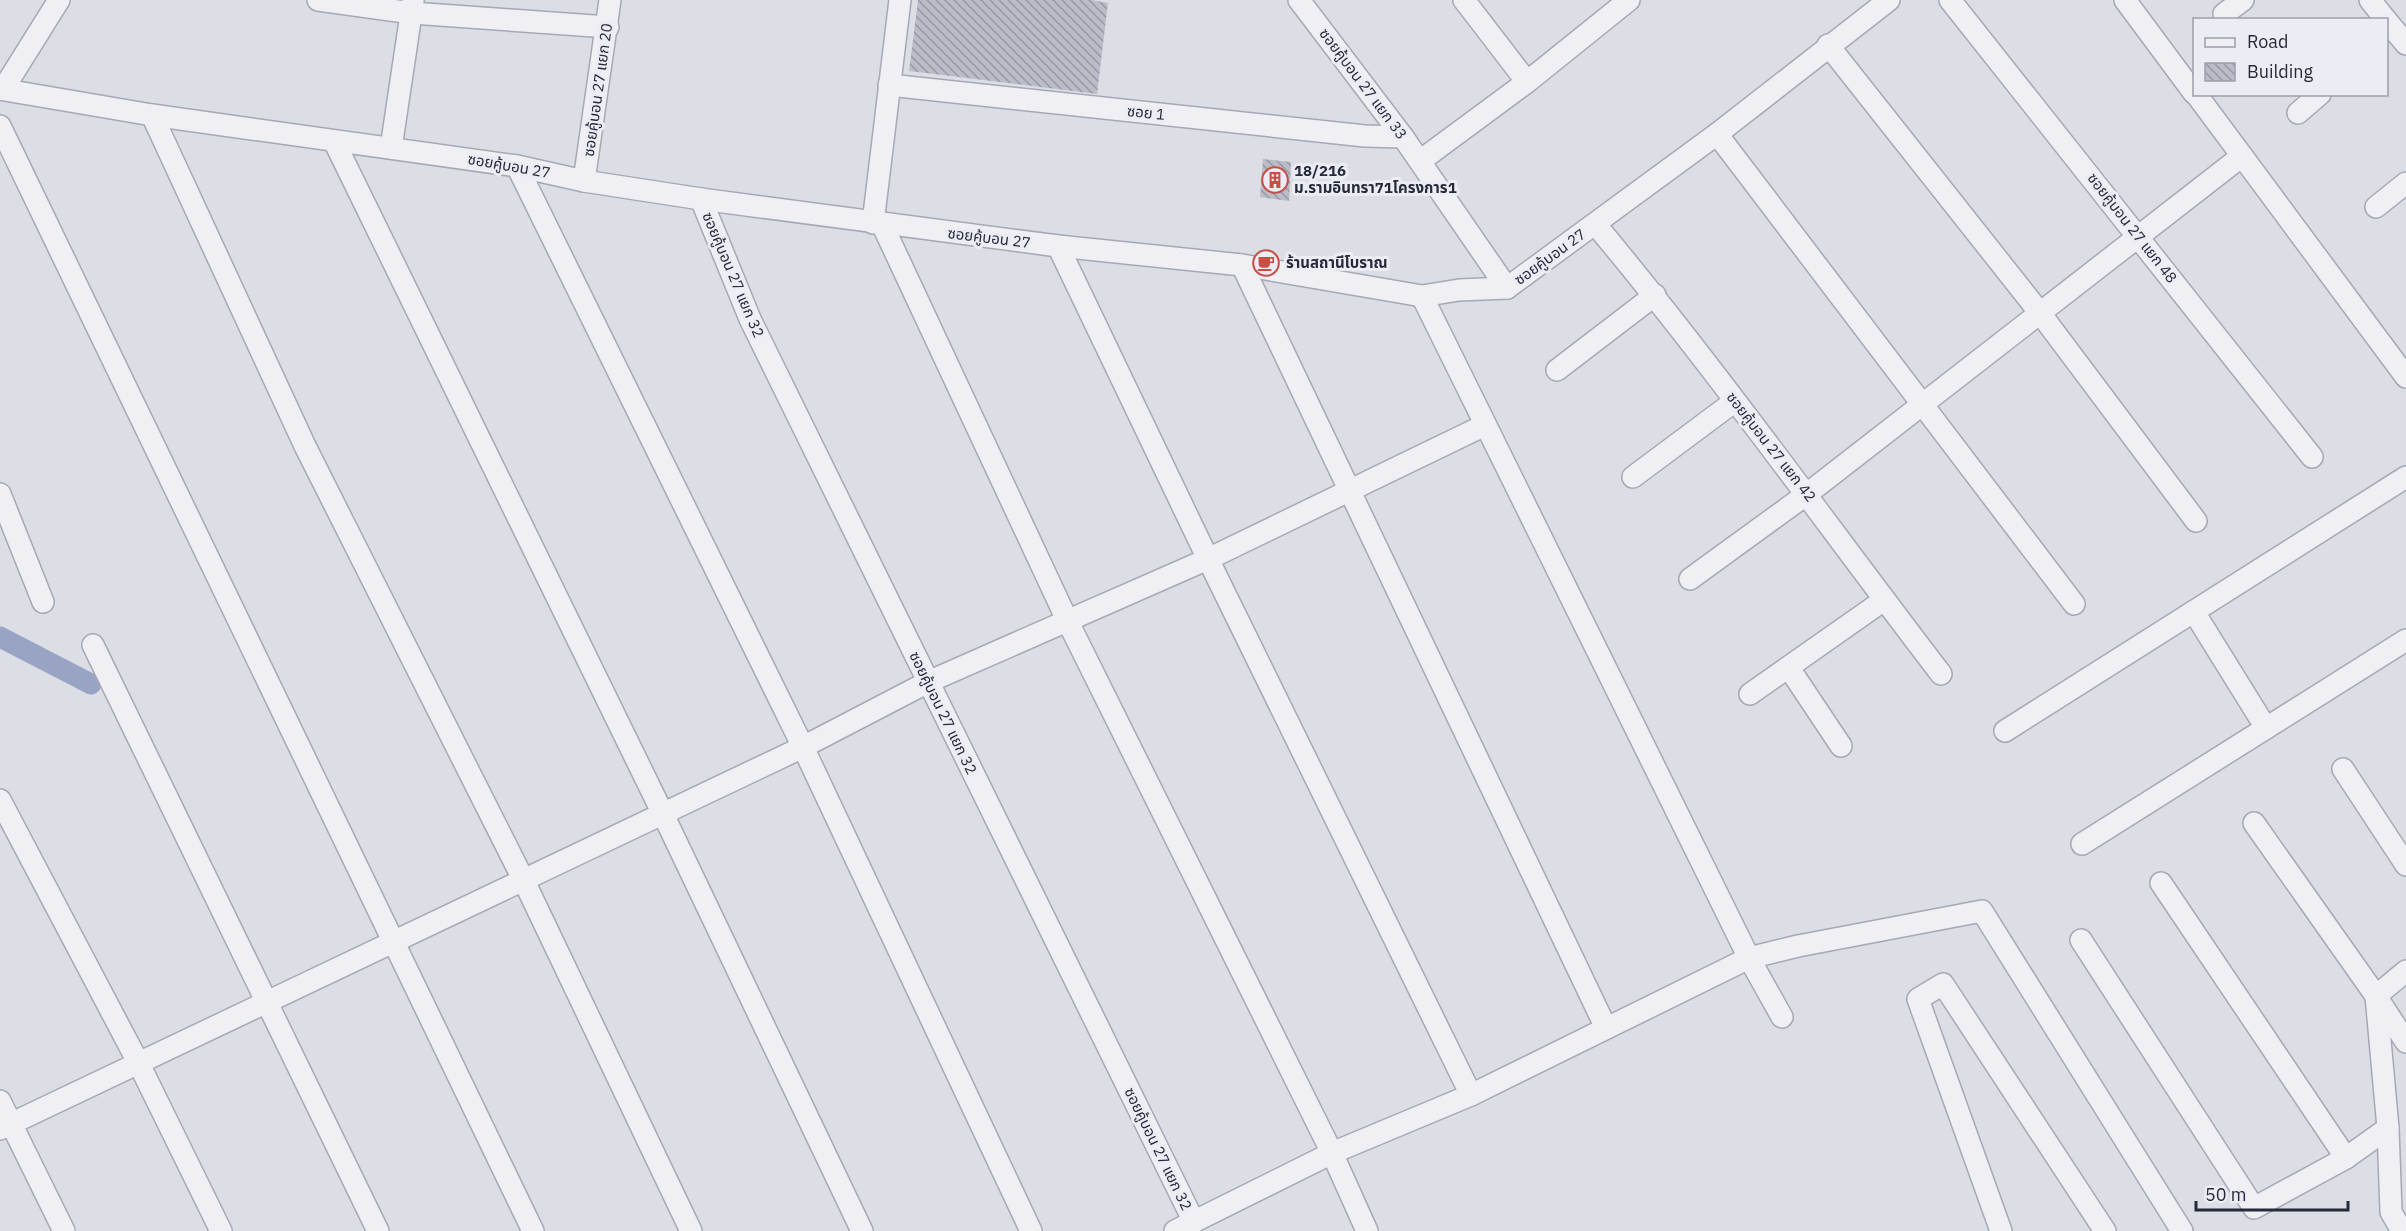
<svg xmlns="http://www.w3.org/2000/svg" width="2406" height="1231" font-family="'IBM Plex Sans','Noto Sans Thai',sans-serif">
	<style>
		.lines { fill: none; stroke-linecap: round; stroke-linejoin: round }
		.canal { stroke: #99a4c5; stroke-width: 21 }
		.building { fill: url(#building-back-hatch) }
		.minor-casing { stroke: #a6a8b3; stroke-width: 24 }
		.minor { stroke: #efeff4; stroke-width: 21 }
		.labels { text-anchor: middle; stroke-width: 6; stroke-linejoin: round; paint-order: stroke }
		.street-label { font-size: 15px; fill: #272a3b; stroke: #ecedf4 }
		.poi-label { font-size: 15px; font-weight: bold; fill: #272a3b; stroke: #ecedf4; text-anchor: start }
	</style>
	<defs>
		<pattern id="building-back-hatch" width="6" height="6" patternUnits="userSpaceOnUse" patternTransform="scale(1.5)"><rect width="6" height="6" fill="#babcc8"/><path d="M-1 5l2 2M0 0l6 6M5-1l2 2" fill="none" stroke="#9799a4"/></pattern>
	</defs>
	<rect width="100%" height="100%" fill="#dcdee6"/>
	<g class="lines">
		<polyline class="canal" points="0,637 91,684"/>
	</g>
	<g class="building">
		<polygon points="918,0 1092,0 1108,3 1097,94 909,71"/>
		<polygon points="1263,159 1291,162 1289,201 1260,197"/>
	</g>
	<g class="lines">
		<g class="minor-casing">
			<g id="minor">
				<polyline points="318,0 412,13 608,27"/>
				<polyline points="1299,0 1403,137 1507,288"/>
				<polyline points="1464,0 1527,82"/>
				<polyline points="1950,0 2312,457"/>
				<polyline points="2125,0 2194,93"/>
				<polyline points="2370,0 2386,20"/>
				<polyline points="2224,14 2243,0"/>
				<polyline points="2386,20 2406,44"/>
				<polyline points="1828,45 2040,313 2196,521"/>
				<polyline points="889,85 1365,136 1403,137"/>
				<polyline points="4,88 59,0"/>
				<polyline points="0,89 152,115 517,166 584,181 701,199 1058,246 1242,265 1422,296 1459,290 1507,288 1717,134 1889,0"/>
				<polyline points="2196,94 2406,377"/>
				<polyline points="2298,113 2320,94"/>
				<polyline points="152,115 305,446 524,881 691,1231"/>
				<polyline points="0,126 533,1231"/>
				<polyline points="1717,134 2074,604"/>
				<polyline points="334,141 662,812 862,1231"/>
				<polyline points="391,148 413,1"/>
				<polyline points="1420,161 1527,82 1629,0"/>
				<polyline points="517,166 803,747 1031,1231"/>
				<polyline points="584,181 610,0"/>
				<polyline points="701,199 750,319 1194,1222"/>
				<polyline points="2376,207 2406,183"/>
				<polyline points="873,223 900,0"/>
				<polyline points="882,224 1068,622 1332,1153 1367,1231"/>
				<path d="M1596 225C1717 370 1826 524 1941 674"/>
				<polyline points="1058,246 1208,559 1471,1095"/>
				<polyline points="1242,265 1606,1028"/>
				<polyline points="1422,296 1749,958 1782,1017"/>
				<polyline points="1557,370 1655,295"/>
				<polyline points="1633,477 1735,401"/>
				<polyline points="0,494 43,602"/>
				<polyline points="1690,579 1807,494 2242,156"/>
				<polyline points="2194,612 2266,728"/>
				<polyline points="93,645 378,1231"/>
				<polyline points="1789,668 1841,746"/>
				<polyline points="1750,694 1884,600"/>
				<polyline points="2005,731 2406,477"/>
				<polyline points="2343,769 2406,865"/>
				<polyline points="0,800 139,1064 221,1231"/>
				<polyline points="2254,823 2376,996 2406,1042"/>
				<polyline points="2082,844 2406,640"/>
				<polyline points="2161,883 2346,1158"/>
				<polyline points="2081,940 2254,1208 2346,1158 2388,1128 2376,996 2406,971"/>
				<polyline points="0,1101 64,1231"/>
				<polyline points="2388,1128 2391,1212 2402,1231"/>
				<polyline points="0,1129 803,747 928,682 1208,559 1485,425"/>
				<polyline points="1175,1231 1332,1153 1471,1095 1749,958 1798,946 1982,911 2182,1231"/>
				<polyline points="2001,1231 1918,999 1943,984 2105,1231"/>
			</g>
		</g>
		<use href="#minor" class="minor"/>
	</g>
	<defs>
		<g id="building-ring" transform="scale(1.35)"><circle r="9.5" fill="#ecedf4" stroke="#c65046" stroke-width="1.5"/><path d="M-4-6H4V6H1V3H-1V6H-4ZM-2.5-4.3h1.7v1.8h-1.7ZM.8-4.3h1.7v1.8H.8ZM-2.5-1h1.7V.8h-1.7ZM.8-1h1.7V.8H.8Z" fill="#c65046"/></g>
		<g id="cafe-ring" transform="scale(1.35)"><circle r="9.5" fill="#ecedf4" stroke="#c65046" stroke-width="1.5"/><path d="M-5.5-4.5H6V0H3Q3 3.5 0 3.5H-2.5Q-5.5 3.5-5.5 0ZM3-3.2v2h1.7v-2ZM-6 4.5H4V6H-6Z" fill="#c65046"/></g>
	</defs>
	<g fill-rule="evenodd">
		<use href="#building-ring" x="1275" y="180"/>
		<use href="#cafe-ring" x="1266" y="263"/>
	</g>
	<g class="labels">
		<g class="street-label">
			<text transform="translate(1363 84) rotate(53)" y="5">ซอยคู้บอน 27 แยก 33</text>
			<text transform="translate(598 90) rotate(-82)" y="5">ซอยคู้บอน 27 แยก 20</text>
			<text transform="translate(1146 113) rotate(6)" y="5">ซอย 1</text>
			<text transform="translate(509 166) rotate(10)" y="5">ซอยคู้บอน 27</text>
			<text transform="translate(2132 228) rotate(52)" y="5">ซอยคู้บอน 27 แยก 48</text>
			<text transform="translate(989 238) rotate(7)" y="5">ซอยคู้บอน 27</text>
			<text transform="translate(1550 257) rotate(-36)" y="5">ซอยคู้บอน 27</text>
			<text transform="translate(733 275) rotate(67)" y="5">ซอยคู้บอน 27 แยก 32</text>
			<text transform="translate(1771 447) rotate(52)" y="5">ซอยคู้บอน 27 แยก 42</text>
			<text transform="translate(943 713) rotate(64)" y="5">ซอยคู้บอน 27 แยก 32</text>
			<text transform="translate(1158 1149) rotate(64)" y="5">ซอยคู้บอน 27 แยก 32</text>
		</g>
		<g class="poi-label">
			<text x="1294" y="176">18/216<tspan x="1294" dy="17">ม.รามอินทรา71โครงการ1</tspan></text>
			<text x="1286" y="268">ร้านสถานีโบราณ</text>
		</g>
	</g>
	<rect x="2193" y="18" width="195" height="78" fill="#ecedf4" stroke="#9d9faa" stroke-width="1.5"/>
	<rect x="2205" y="38" width="30" height="9" fill="#efeff4" stroke="#9d9faa" stroke-width="1.5"/>
	<text x="2247" y="48" font-size="18" fill="#272a3b">Road</text>
	<rect x="2205" y="63" width="30" height="18" fill="url(#building-back-hatch)" stroke="#9d9faa" stroke-width="1.5"/>
	<text x="2247" y="78" font-size="18" fill="#272a3b">Building</text>
	<path d="M2196 1201v9h152v-9" fill="none" stroke="#272a3b" stroke-width="3"/>
	<text x="2205" y="1201" font-size="18" fill="#272a3b" stroke="#ecedf4" stroke-width="4.5" paint-order="stroke">50 m</text>
</svg>
